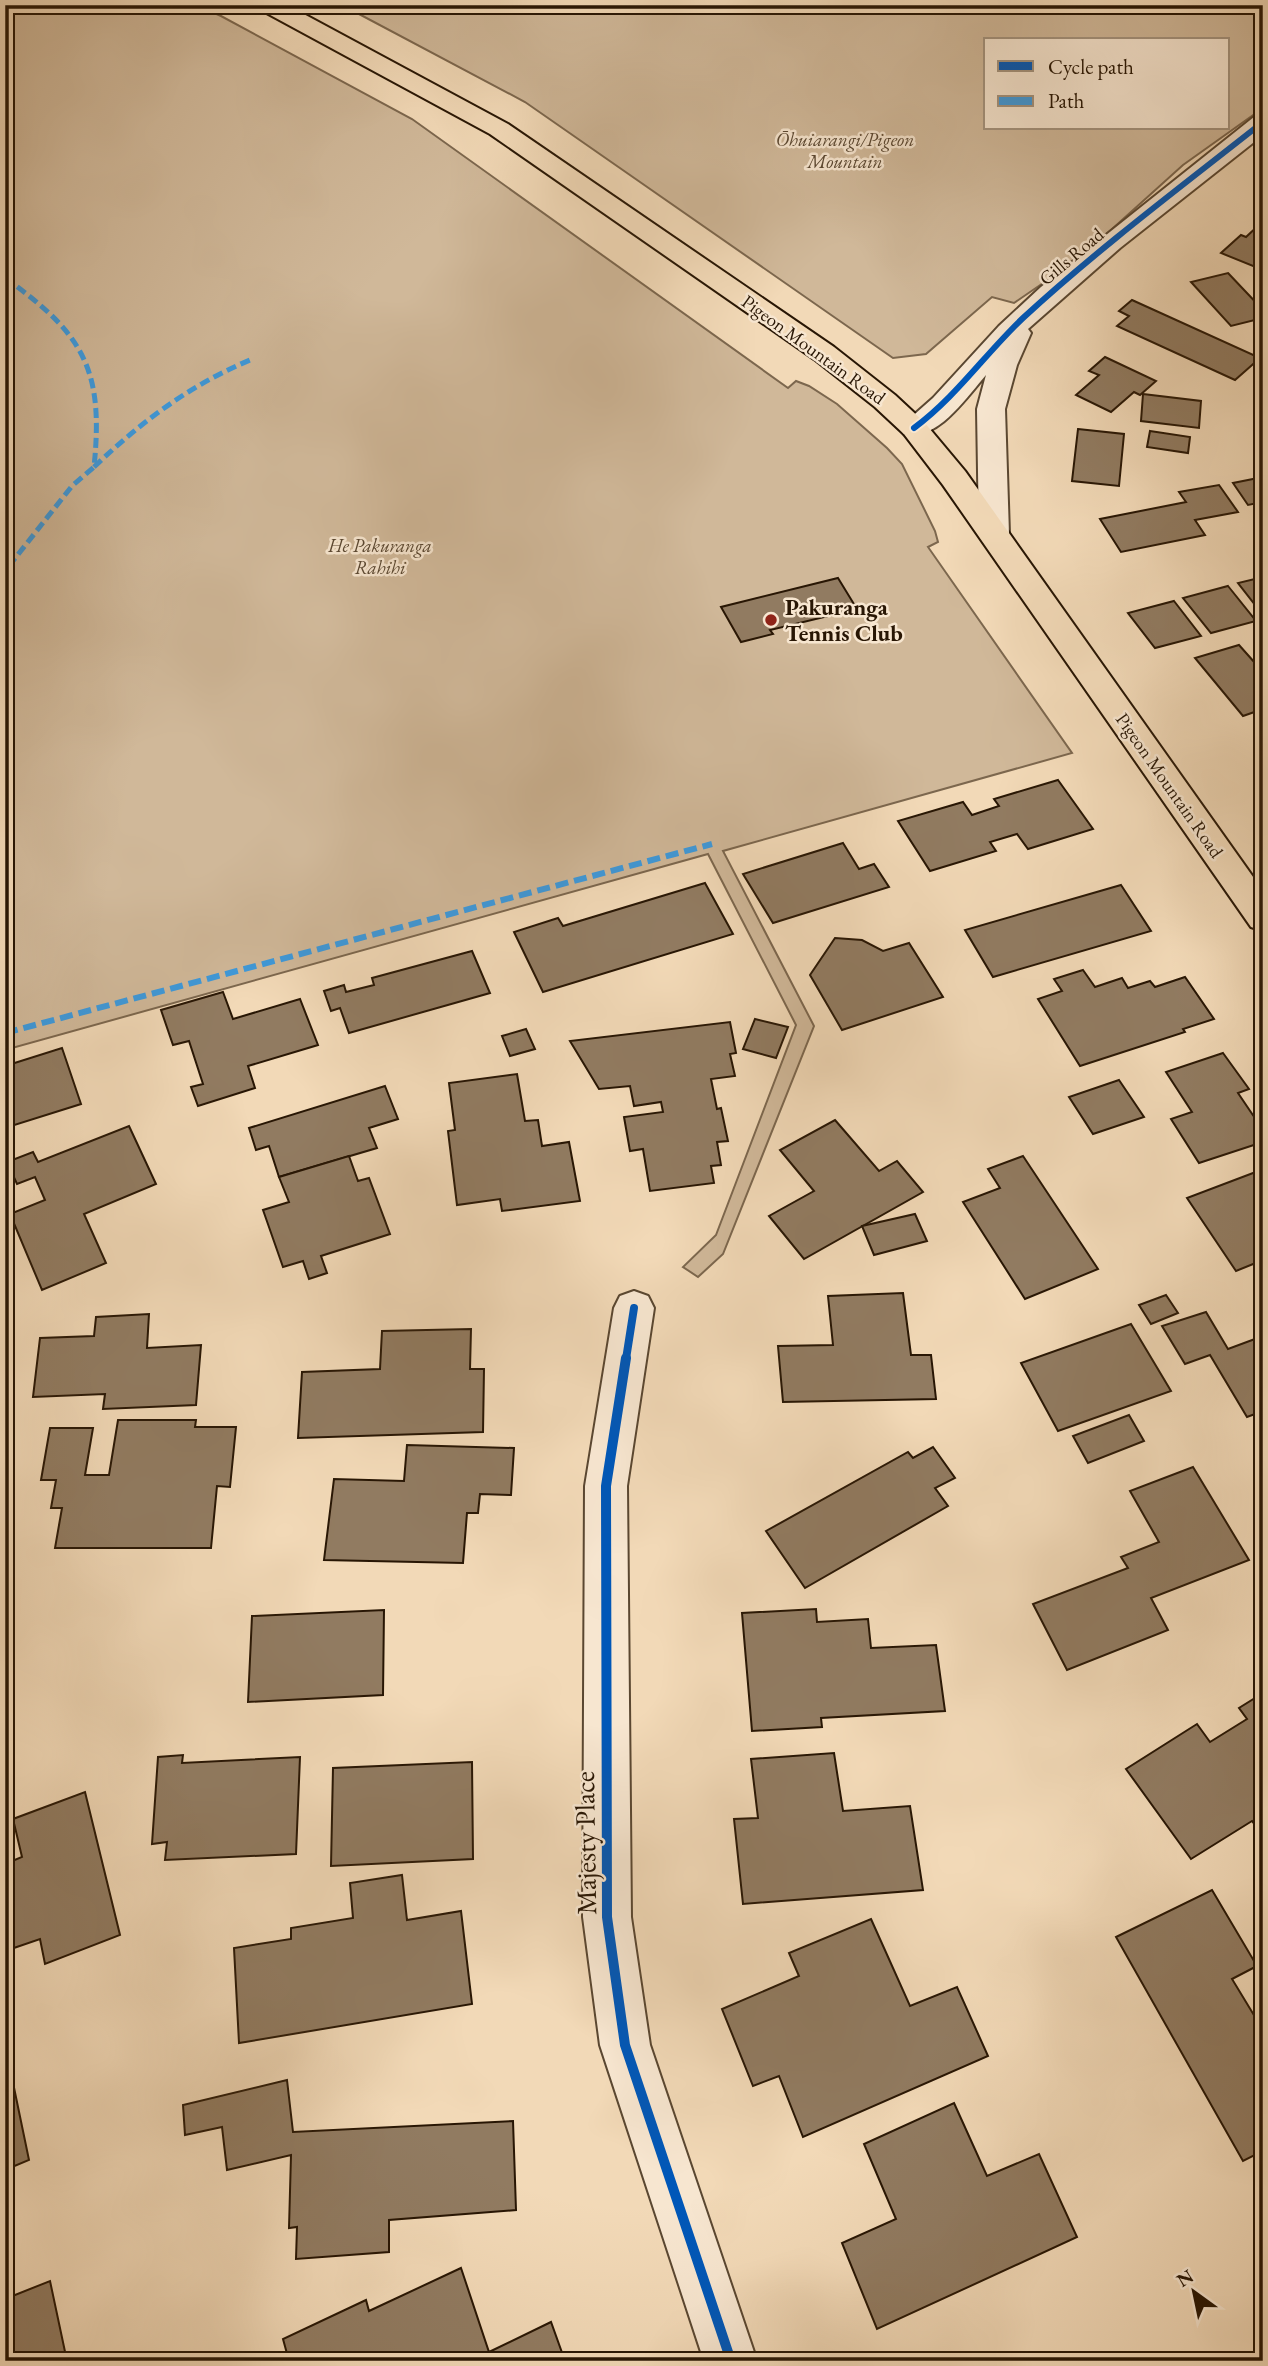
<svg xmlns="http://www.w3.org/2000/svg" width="1268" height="2366" font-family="'EB Garamond',serif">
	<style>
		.green { fill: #d0b899; stroke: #7c674e; stroke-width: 2; fill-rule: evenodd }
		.building { fill: #917b61; stroke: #281604; stroke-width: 2 }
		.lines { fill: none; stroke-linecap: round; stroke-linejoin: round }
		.minor-casing { stroke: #5a4731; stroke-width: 4 }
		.major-casing { stroke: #281604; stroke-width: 4 }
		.minor { fill: #f7e6d0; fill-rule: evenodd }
		.major { fill: #f2d9b7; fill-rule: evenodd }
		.quiet-far1 { stroke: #3d9add; stroke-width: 5; stroke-dasharray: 10 5; stroke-linecap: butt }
		.quiet { stroke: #3d9add; stroke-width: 6; stroke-dasharray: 13 6; stroke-linecap: butt }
		.cycleway-far2-casing { stroke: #f7e6d0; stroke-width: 10 }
		.cycleway-far1-casing { stroke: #f7e6d0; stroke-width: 12 }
		.cycleway-casing { stroke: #f7e6d0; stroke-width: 15 }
		.cycleway-far2 { stroke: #0057b8; stroke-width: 6 }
		.cycleway-far1 { stroke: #0057b8; stroke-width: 8 }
		.cycleway { stroke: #0057b8; stroke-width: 10 }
		.poi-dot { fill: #8f2418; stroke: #f7e6d0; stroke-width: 2.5 }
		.labels { text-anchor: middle; stroke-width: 5; stroke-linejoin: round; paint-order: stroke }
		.far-park-label { font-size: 19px; font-style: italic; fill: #5a4731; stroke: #f7e6d0 }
		.far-street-label { font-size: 19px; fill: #281604; stroke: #f7e6d0 }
		.poi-label { font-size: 23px; font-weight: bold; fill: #281604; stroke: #f7e6d0; text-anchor: start }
		.near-street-label { font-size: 28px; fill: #281604; stroke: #f7e6d0 }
	</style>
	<rect width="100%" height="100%" fill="#f2d9b7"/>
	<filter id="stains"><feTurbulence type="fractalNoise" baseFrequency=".00286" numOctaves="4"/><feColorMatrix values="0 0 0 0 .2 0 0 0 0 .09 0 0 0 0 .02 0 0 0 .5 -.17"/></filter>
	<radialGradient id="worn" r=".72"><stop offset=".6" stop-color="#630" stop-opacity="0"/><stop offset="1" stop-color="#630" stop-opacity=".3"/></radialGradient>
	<g class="green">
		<polygon points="5,5 196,5 221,16 412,119 788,388 796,381 809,386 837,404 887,448 902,464 935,531 938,542 928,547 1072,753 723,851 814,1026 723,1254 698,1277 683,1267 716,1235 796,1025 708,854 5,1050"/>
		<path d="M342 5H1263V108L1183 165 1081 257 1014 303 992 297 926 354 893 358 525 102ZM986 40H1228V128H986Z"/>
	</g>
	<g class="building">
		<polygon points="1261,223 1263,270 1221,253 1241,235 1246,237"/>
		<polygon points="1228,273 1263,310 1263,318 1231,326 1191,282"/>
		<polygon points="1132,300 1260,358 1235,380 1117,326 1129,316 1119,311"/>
		<polygon points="1105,357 1156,381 1140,395 1134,392 1111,412 1076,395 1099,375 1089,371"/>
		<polygon points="1143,394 1201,401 1199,428 1141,421"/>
		<polygon points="1078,429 1124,434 1119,486 1072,481"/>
		<polygon points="1150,431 1190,437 1188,453 1147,447"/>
		<polygon points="1263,477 1263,502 1248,505 1233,483"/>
		<polygon points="1219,485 1238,512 1195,520 1205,535 1121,552 1100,519 1186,502 1179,492"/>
		<polygon points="1263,577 1263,615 1238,583"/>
		<polygon points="838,578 857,609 770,630 773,634 741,642 721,607"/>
		<polygon points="1228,586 1256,621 1211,633 1183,598"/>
		<polygon points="1174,601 1201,636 1155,648 1128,613"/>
		<polygon points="1239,645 1263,672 1263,709 1243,716 1195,658"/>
		<polygon points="1058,780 1093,829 1028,849 1017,834 990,842 996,851 930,871 898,821 963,802 972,815 999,806 994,799"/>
		<polygon points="843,843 859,869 874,864 889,887 773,923 743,874"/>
		<polygon points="705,883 733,934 543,992 514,932 558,918 563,926"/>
		<polygon points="1121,885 1151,931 993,977 965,930"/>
		<polygon points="835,938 862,940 883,951 909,943 943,997 842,1030 810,975"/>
		<polygon points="472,951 490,993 349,1033 340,1008 331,1011 324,991 344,985 346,992 374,985 372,978"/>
		<polygon points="1083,970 1095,987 1122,978 1128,988 1150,981 1155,987 1185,977 1214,1019 1183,1029 1185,1032 1080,1066 1038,999 1062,991 1054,979"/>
		<polygon points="223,992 233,1019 300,999 318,1045 248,1066 255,1088 198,1106 191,1087 203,1084 189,1041 173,1045 161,1010"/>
		<polygon points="755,1019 788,1027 776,1058 743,1049"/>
		<polygon points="730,1022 736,1053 730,1054 735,1076 711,1079 717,1109 721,1108 728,1141 717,1142 721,1165 711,1166 714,1183 650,1191 643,1149 630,1151 624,1117 663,1112 661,1102 634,1106 630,1086 599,1089 570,1041"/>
		<polygon points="526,1029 535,1049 510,1056 502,1036"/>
		<polygon points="62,1048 81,1104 5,1128 5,1066"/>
		<polygon points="1223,1053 1249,1089 1238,1093 1263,1130 1263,1142 1199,1163 1171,1119 1192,1112 1166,1072"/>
		<polygon points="517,1074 525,1121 538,1120 542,1146 569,1142 580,1201 502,1211 500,1199 457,1205 448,1131 455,1130 449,1083"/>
		<polygon points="1119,1080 1144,1117 1093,1134 1069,1097"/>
		<polygon points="385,1086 398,1119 369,1128 377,1148 279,1177 269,1146 256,1150 249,1128"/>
		<polygon points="835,1120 879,1171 897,1161 923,1192 804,1259 769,1216 814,1191 780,1150"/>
		<polygon points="129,1126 156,1184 84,1214 106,1263 42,1290 10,1214 45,1200 35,1177 17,1184 7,1162 33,1152 38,1162"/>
		<polygon points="349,1156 358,1181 369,1178 390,1234 321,1256 327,1273 309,1279 303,1261 283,1267 263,1210 289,1202 279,1177"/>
		<polygon points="1023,1156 1098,1269 1025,1299 963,1202 1000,1188 988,1169"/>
		<polygon points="1261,1170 1263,1260 1236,1271 1187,1198"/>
		<polygon points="915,1214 927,1241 874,1255 862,1226"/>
		<polygon points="903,1293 911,1355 931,1355 936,1399 783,1402 778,1346 833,1345 828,1296"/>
		<polygon points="1166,1295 1178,1313 1151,1324 1139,1305"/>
		<polygon points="1206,1312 1228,1349 1263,1336 1263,1411 1247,1417 1210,1355 1185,1364 1162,1326"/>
		<polygon points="149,1314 147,1348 201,1345 196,1405 103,1409 105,1394 33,1397 40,1338 94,1336 96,1317"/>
		<polygon points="1131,1324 1171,1391 1058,1431 1021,1363"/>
		<polygon points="471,1329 470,1369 484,1369 483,1432 298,1438 302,1372 380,1369 382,1331"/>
		<polygon points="1129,1415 1144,1441 1088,1463 1073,1436"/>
		<polygon points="118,1420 196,1420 195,1427 236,1427 230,1487 217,1486 211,1548 55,1548 62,1508 51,1508 56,1480 41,1480 50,1428 93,1428 85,1475 109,1475"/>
		<polygon points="407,1445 514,1448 511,1495 480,1494 478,1513 467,1513 463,1563 324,1560 334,1479 404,1481"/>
		<polygon points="933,1447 955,1478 935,1488 948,1506 805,1588 766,1531 908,1452 913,1458"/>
		<polygon points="1193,1467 1249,1560 1151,1598 1168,1630 1067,1670 1033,1604 1128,1568 1121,1557 1159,1542 1130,1491"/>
		<polygon points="816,1609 817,1622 868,1619 871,1648 936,1645 945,1711 821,1718 822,1727 752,1731 742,1613"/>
		<polygon points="384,1610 383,1695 248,1702 252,1616"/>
		<polygon points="1263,1693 1263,1836 1252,1821 1191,1859 1126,1769 1197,1724 1210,1742 1247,1719 1239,1708"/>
		<polygon points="834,1753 843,1811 910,1806 923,1890 743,1904 734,1819 758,1818 751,1759"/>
		<polygon points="183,1755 182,1763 300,1757 296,1854 165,1860 167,1842 152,1844 158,1757"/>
		<polygon points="472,1762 473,1859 331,1866 333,1768"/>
		<polygon points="85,1792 120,1935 45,1964 40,1939 5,1951 5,1864 22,1857 13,1819"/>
		<polygon points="402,1875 407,1920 461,1911 472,2004 239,2043 234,1948 291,1939 291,1928 353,1918 350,1883"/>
		<polygon points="1212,1890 1257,1966 1232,1979 1263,2030 1263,2151 1243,2161 1116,1937"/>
		<polygon points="871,1919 910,2006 957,1987 988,2056 803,2137 779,2076 753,2086 722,2009 799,1976 789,1953"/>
		<polygon points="12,2078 29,2160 5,2170 5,2081"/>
		<polygon points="287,2080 293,2132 513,2121 516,2210 389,2220 389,2252 296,2259 297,2227 289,2228 291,2155 227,2170 222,2127 185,2135 183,2105"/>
		<polygon points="954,2103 987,2176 1039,2154 1077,2237 877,2329 842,2243 896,2219 864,2144"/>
		<polygon points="461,2268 489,2352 551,2322 565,2361 289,2361 283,2339 366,2300 369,2311"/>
		<polygon points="50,2281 67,2361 5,2361 5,2299"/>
	</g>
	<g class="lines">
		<g class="minor-casing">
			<g id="minor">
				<path d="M1263 114V135L1120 248 1028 329 1031 333 1017 365 1005 409 1009 534 1005 541 994 544 983 541 979 534 977 409 986 375C967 397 936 443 904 434L899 428 933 398 999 326 1041 287 1254 117Z"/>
				<polygon points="634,1291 648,1296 654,1308 627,1486 631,1917 650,2045 757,2361 704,2361 600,2045 583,1917 585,1486 614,1308 620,1296"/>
			</g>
		</g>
		<g class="major-casing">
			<polygon id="major" points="257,5 287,5 508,124 834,347 895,395 924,422 965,471 1263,891 1263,931 1251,927 943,485 904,434 875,407 814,359 490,134 261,10"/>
		</g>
		<use href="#minor" class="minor"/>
		<use href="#major" class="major"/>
		<g class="quiet-far1">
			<path d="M5 278C84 334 104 370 94 467L72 486 5 571"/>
			<path d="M94 467C141 422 190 385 250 360"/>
		</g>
		<polyline class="quiet" points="5,1033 712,844"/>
		<g class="cycleway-far2-casing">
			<path id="cycleway-far2" d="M914 428C956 397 985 354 1023 318 1099 248 1182 186 1263 122"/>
		</g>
		<g class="cycleway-far1-casing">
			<polyline id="cycleway-far1" points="626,1359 634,1308"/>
		</g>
		<g class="cycleway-casing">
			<polyline id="cycleway" points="626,1358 606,1486 607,1917 625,2045 731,2361"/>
		</g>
		<use href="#cycleway-far2" class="cycleway-far2"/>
		<use href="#cycleway-far1" class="cycleway-far1"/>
		<use href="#cycleway" class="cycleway"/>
	</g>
	<circle class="poi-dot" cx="771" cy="620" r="7"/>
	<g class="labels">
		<g class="far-park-label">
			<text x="845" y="146">Ōhuiarangi/Pigeon<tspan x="845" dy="22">Mountain</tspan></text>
			<text x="380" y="552">He Pakuranga<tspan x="380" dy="22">Rahihi</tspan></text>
		</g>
		<g class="far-street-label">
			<text transform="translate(1071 256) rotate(-40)" y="7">Gills Road</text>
			<text transform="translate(814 349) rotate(36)" y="7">Pigeon Mountain Road</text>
			<text transform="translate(1170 785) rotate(55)" y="7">Pigeon Mountain Road</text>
		</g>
		<g class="poi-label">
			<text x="785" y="615">Pakuranga<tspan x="785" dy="26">Tennis Club</tspan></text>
		</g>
		<g class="near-street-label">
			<text transform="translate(585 1843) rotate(-91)" y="10">Majesty Place</text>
		</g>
	</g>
	<rect width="1268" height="2366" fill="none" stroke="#f2d9b7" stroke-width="28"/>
	<rect x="7" y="7" width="1254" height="2352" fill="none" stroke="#281604" stroke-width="3.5"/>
	<rect x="14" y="14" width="1240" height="2338" fill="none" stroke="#281604" stroke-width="2"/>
	<rect x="984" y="38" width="245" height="91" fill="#f7e6d0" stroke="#a4937e" stroke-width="2"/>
	<rect x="998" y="61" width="35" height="10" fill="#0057b8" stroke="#a4937e" stroke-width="2"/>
	<text x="1048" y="74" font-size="21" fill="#281604">Cycle path</text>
	<rect x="998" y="96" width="35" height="10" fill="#3d9add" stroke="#a4937e" stroke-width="2"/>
	<text x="1048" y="108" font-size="21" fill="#281604">Path</text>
	<g transform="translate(1194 2292) rotate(327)" stroke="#f7e6d0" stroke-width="5" paint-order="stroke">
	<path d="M0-5L12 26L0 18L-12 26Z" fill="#281604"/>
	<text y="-10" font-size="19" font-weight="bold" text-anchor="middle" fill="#281604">N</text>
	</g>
	<rect width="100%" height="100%" filter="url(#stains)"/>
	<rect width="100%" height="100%" fill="url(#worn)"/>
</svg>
